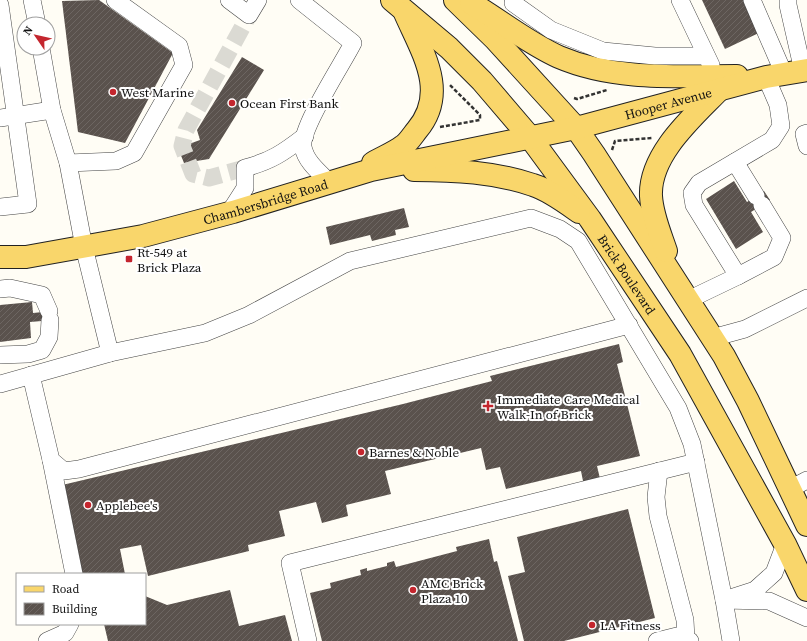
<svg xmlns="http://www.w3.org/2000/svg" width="807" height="641" font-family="'Source Serif 4',serif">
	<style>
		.building { fill: url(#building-hatch) }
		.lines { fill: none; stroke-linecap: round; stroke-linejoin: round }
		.minor-tunnel { stroke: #dbdad3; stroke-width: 17; stroke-dasharray: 17 8; stroke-linecap: butt }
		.minor-casing { stroke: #444; stroke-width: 18 }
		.major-casing { stroke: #222; stroke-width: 24 }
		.path { stroke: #333; stroke-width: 2.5; stroke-dasharray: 4 2; stroke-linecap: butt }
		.minor { stroke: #fff; stroke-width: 17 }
		.major { stroke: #f9d66b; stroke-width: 22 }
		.poi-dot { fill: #c4262e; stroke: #fff; stroke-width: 1.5 }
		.labels { text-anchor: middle; stroke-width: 4; stroke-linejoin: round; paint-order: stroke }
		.poi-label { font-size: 13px; fill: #111; stroke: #fff; text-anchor: start }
		.street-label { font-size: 13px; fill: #111; stroke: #fff }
	</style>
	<defs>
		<pattern id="building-hatch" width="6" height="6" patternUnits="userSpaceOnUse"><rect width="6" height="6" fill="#5a524d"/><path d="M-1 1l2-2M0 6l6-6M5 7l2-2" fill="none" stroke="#6d6662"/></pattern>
	</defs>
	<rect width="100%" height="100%" fill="#fffdf5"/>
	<g class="building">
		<polygon points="99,0 173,53 125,143 78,132 62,1"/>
		<polygon points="702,0 748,0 763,31 725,49"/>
		<polygon points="242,57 264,70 209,159 184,163 178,148 200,140 197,130"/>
		<polygon points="734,181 747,202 764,191 770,200 751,212 763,232 736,249 706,199"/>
		<polygon points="404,208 409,227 395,230 396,235 372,241 370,235 330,245 326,227"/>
		<polygon points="32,302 33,313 53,311 54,320 30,322 31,338 0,342 0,305"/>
		<polygon points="619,344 623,362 617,364 640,456 597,466 601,483 584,486 581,471 506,489 500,467 486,470 481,448 385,471 391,494 346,505 348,516 322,523 316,502 279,511 285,536 248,545 249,551 148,576 141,545 120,549 125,574 81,574 58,486 403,404 492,381 490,376"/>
		<polygon points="628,509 655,618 564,641 524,641 508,576 525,572 517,537"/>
		<polygon points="489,539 494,562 497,561 518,641 322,641 310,593 331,588 330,583 361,575 360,570 367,568 367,571 387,566 387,563 394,561 396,567 457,551 456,547"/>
		<polygon points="230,590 239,626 285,615 292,641 108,641 104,624 145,624 145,596 167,605"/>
	</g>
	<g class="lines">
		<polyline class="minor-tunnel" points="245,168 209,178 193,174 182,146 186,130 249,15"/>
		<g class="minor-casing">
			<g id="minor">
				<polyline points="32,0 37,24"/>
				<polyline points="229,0 249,15 258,0"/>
				<path d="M299 0 353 43C343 63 300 128 303 147 306 162 319 172 330 183"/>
				<polyline points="680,0 711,65"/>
				<polyline points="752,0 784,74"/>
				<polyline points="788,0 788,5 803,71"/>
				<polyline points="513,3 551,30 603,51 655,56 706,56"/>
				<polyline points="0,5 28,204 0,207"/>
				<polyline points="41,48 52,110 68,163 84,247 110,353"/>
				<polyline points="0,118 52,110"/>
				<polyline points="807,133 804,134 807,146"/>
				<polyline points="735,162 756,196"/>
				<polyline points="68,163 116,161 134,153 184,65 179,46 115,0"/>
				<path d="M229 213 245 188V168C271 161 283 153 305 136"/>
				<polyline points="738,276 774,257 782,238 762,205"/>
				<polyline points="0,289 10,288 42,295 49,311"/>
				<polyline points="688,300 738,276 694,205 692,193 699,183 772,140 781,126 778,105 766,77"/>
				<polyline points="712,338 745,329 807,298"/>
				<polyline points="0,355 28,354 42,350 49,337 50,320"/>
				<polyline points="31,375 51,460 64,471 79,469 629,325"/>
				<polyline points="0,384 110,353 205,333 249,315 350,261 531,218 560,229 578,241 678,408 692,444 724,600 731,641"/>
				<polyline points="51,460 74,574"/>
				<polyline points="659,471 656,497 658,516 685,620 686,639"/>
				<polyline points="790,489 807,480"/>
				<polyline points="785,544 774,573 755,590 724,600 769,601 807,618"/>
				<polyline points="47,641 65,633 70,624"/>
				<polyline points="308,641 290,563 696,462"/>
				<polyline points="657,641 677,636 690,641"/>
			</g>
		</g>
		<g class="major-casing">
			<g id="major">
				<path id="s1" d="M392 0 449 48 482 81 529 136 590 219 680 354 785 544 807 590"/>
				<polyline points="455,0 495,39 576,128 594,154 724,356 748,401 807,525"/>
				<path d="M471 3C501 21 528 43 559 57 615 81 678 76 737 76"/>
				<path d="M373 163C383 157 394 153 403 146 408 143 413 135 417 130 449 92 422 52 405 13"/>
				<path d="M414 170C454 170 495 172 533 185 549 190 565 202 579 212"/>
				<path d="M666 251C660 233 652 215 651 196 649 154 694 116 720 89"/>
				<path id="s2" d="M0 257H26L143 236 233 212 371 170 576 128 766 77 807 70"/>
			</g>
		</g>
		<g class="path">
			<polyline points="574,98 577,99 607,90"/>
			<polyline points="440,127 480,120 480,115 450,85"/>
			<polyline points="612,150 615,141 652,138"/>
		</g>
		<use href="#minor" class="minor"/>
		<use href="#major" class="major"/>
	</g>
	<g class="poi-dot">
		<circle cx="113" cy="92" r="4"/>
		<circle cx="232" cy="103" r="4"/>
		<rect x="125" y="255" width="8" height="8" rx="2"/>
		<path d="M486 400h4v4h4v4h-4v4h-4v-4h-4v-4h4z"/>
		<circle cx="361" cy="452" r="4"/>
		<circle cx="88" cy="505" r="4"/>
		<circle cx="413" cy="590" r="4"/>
		<circle cx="592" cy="625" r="4"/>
	</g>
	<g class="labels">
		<g class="poi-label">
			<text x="121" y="97">West Marine</text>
			<text x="240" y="108">Ocean First Bank</text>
			<text x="137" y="257">Rt-549 at<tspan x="137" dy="15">Brick Plaza</tspan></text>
			<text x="497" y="404">Immediate Care Medical<tspan x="497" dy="15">Walk-In of Brick</tspan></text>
			<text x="369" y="457">Barnes &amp; Noble</text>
			<text x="96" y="510">Applebee's</text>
			<text x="421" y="588">AMC Brick<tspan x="421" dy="15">Plaza 10</tspan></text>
			<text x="600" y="630">LA Fitness</text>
		</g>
		<g class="street-label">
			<text dy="5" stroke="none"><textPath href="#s2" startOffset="687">Hooper Avenue</textPath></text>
			<text dy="5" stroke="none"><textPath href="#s2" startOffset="272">Chambersbridge Road</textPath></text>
			<text dy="5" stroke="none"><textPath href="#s1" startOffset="363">Brick Boulevard</textPath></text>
		</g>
	</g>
	<rect x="16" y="573" width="130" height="52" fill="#ffffff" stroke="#a0a0a0"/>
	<rect x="24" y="586" width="20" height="6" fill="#f9d66b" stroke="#a0a0a0"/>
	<text x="52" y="593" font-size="12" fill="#111111">Road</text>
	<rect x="24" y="603" width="20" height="12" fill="url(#building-hatch)" stroke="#a0a0a0"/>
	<text x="52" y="613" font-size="12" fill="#111111">Building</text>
	<g transform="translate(36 36) rotate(304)"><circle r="19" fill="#ffffff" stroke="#a0a0a0"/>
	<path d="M0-3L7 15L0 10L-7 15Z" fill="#c4262e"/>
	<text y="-6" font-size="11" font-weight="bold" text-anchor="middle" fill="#111111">N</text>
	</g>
</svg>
